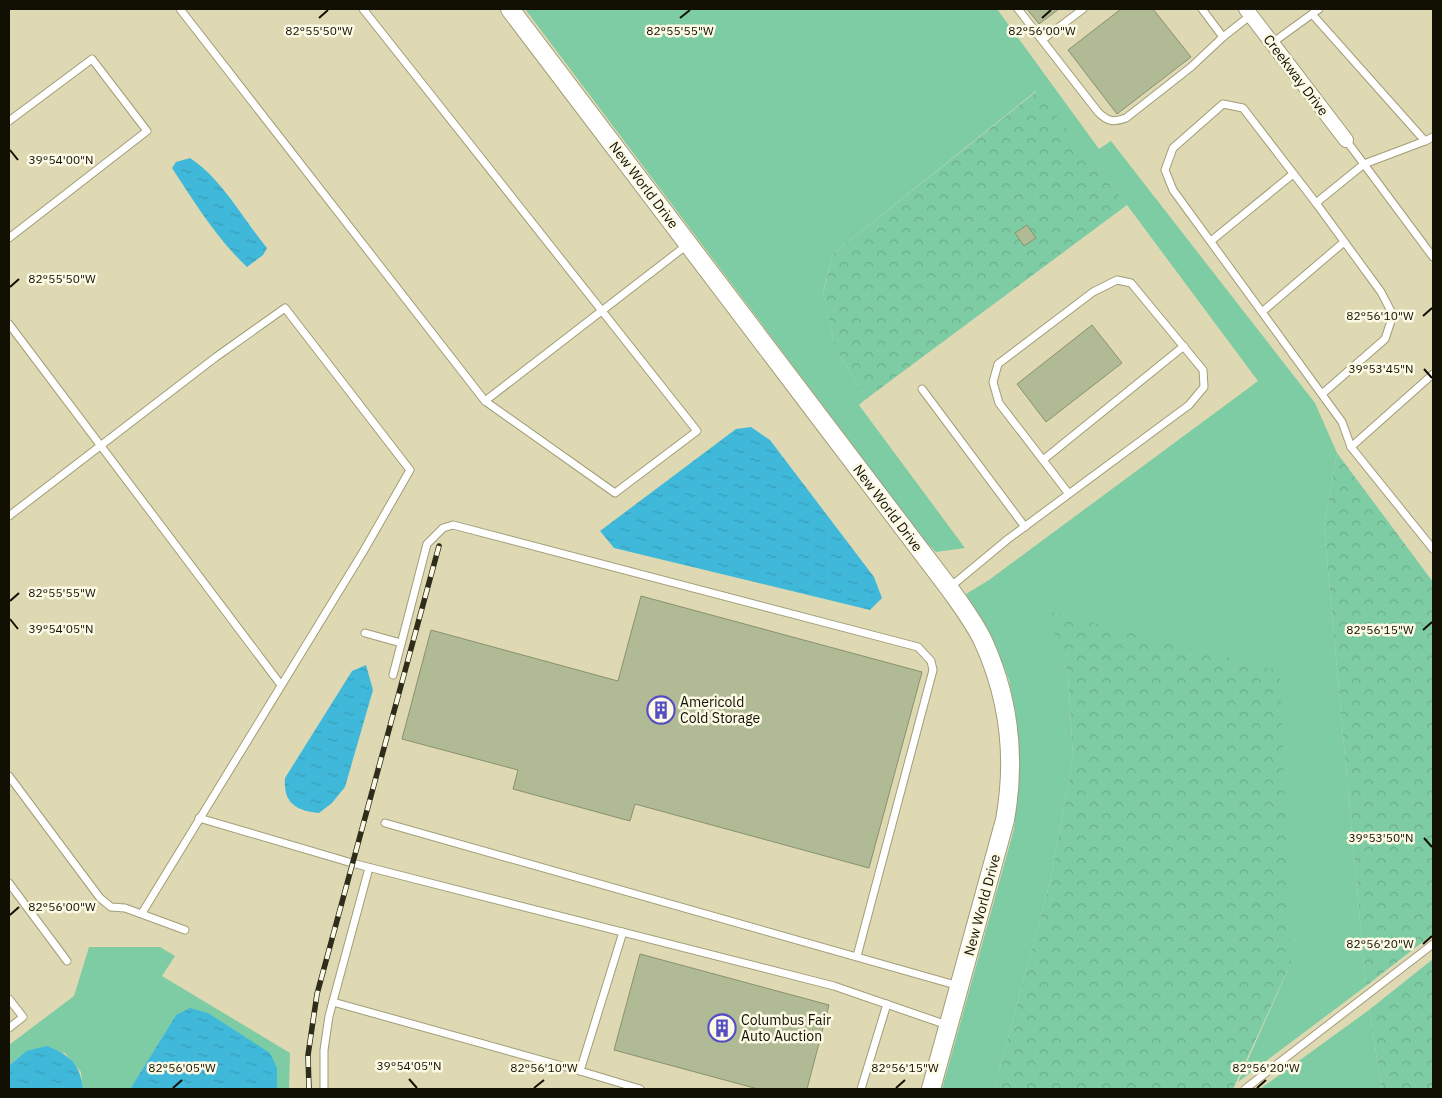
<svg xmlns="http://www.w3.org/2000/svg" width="1442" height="1098" font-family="'IBM Plex Sans',sans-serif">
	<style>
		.green { fill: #7ecca4 }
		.forest { fill: url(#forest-crowns) }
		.water { fill: url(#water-ripples) }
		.building { fill: #b0bb96; stroke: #88916e }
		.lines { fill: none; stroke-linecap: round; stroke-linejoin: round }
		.service-casing { stroke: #a29d78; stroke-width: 9 }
		.minor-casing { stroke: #a29d78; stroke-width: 16 }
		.tertiary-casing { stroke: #a29d78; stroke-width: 20 }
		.service { stroke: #fff; stroke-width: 7 }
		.minor { stroke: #fff; stroke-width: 14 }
		.tertiary { stroke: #fff; stroke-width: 18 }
		.rail-casing { stroke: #2f2c1c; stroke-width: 5.5 }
		.rail { stroke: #fcf9e5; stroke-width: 4; stroke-dasharray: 11; stroke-linecap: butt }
		.ticks { fill: none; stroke: #120f03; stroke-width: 2 }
		.labels { text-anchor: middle; stroke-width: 5; stroke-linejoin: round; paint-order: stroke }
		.street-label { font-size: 14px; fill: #120f03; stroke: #fcf9e5 }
		.poi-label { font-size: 14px; fill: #120f03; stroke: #fcf9e5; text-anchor: start }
		.ticks-label { font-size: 12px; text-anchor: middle; fill: #120f03; stroke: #fcf9e5; stroke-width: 5; stroke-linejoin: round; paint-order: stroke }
	</style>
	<defs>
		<pattern id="forest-crowns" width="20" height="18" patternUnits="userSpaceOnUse" patternTransform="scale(1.25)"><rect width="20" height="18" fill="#7ecca4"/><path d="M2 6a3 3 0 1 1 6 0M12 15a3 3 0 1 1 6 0" fill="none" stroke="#6cae8c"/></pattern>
		<pattern id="water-ripples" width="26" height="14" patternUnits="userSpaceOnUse" patternTransform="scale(1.25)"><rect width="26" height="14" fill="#40b8d9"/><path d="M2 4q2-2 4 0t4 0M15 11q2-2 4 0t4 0" fill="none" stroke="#379db9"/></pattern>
	</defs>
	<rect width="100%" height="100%" fill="#ded9b2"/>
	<g class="green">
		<polygon points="525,9 997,9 1099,149 1111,141 1315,403 1337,453 1324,527 1366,986 1238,1082 1291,963 1048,611 1068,674 1073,757 1050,883 994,1089 942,1089 1014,829 1019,775 1016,721 1009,680 992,640 966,594 989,580 1258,381 1127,205 1036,91 833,254 823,292 835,347 866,399 859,405 965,548 936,552 925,541"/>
		<polygon points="89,947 160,947 175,956 162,976 290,1053 289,1089 277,1089 277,1068 176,1015 130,1089 83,1089 81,1072 65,1053 26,1051 9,1066 9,1045 74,996"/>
		<polygon points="1369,1010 1382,1089 1260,1089"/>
	</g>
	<g class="forest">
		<polygon points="1037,91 1127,205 866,399 835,347 823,293 833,254"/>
		<polygon points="1337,453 1433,582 1433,934 1366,986 1324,527"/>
		<polygon points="1047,611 1280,671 1291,963 1233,1089 994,1089 1050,883 1073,757 1068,674"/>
		<polygon points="1433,959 1433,1089 1382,1089 1369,1010"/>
	</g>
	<g class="water">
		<path d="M190 158C222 179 243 219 267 248L263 255 247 267C217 239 195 203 172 168L176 162Z"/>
		<polygon points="751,427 770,440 874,577 882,598 870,610 614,548 600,531 736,429"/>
		<path d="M366 665 373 690 345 787 332 803 319 813C296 811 283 803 285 778L352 671Z"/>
		<polygon points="190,1008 208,1013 270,1053 277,1068 277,1089 130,1089 176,1015"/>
		<path d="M47 1046C70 1055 80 1064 83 1089H9V1066L26 1051Z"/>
	</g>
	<g class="building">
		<polygon points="1027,9 1059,9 1039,24"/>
		<polygon points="1121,9 1153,9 1191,57 1117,114 1068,50"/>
		<polygon points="1027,225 1036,238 1024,246 1015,233"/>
		<polygon points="1092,325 1122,363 1046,422 1017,384"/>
		<polygon points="641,596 922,672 869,868 635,804 630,821 513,789 518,770 402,739 431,630 618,681"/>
		<polygon points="640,954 829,1005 807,1089 758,1089 614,1050"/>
	</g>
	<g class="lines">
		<g class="service-casing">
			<g id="service">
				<polyline points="180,9 485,401 615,493 697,431 363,9"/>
				<polyline points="1018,9 1042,40 1083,9"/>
				<polyline points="1202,9 1223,37 1251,15"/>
				<polyline points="1312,14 1425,141 1433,137"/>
				<path d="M1042 40 1098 112C1107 121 1113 123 1126 118L1191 67 1223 37"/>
				<polyline points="1272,43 1319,9"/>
				<polyline points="9,121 92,59 147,131 9,238"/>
				<polyline points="1346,140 1433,257"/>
				<polyline points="1316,203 1381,292 1393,315 1385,339 1322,394"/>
				<polyline points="1211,241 1293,174"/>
				<polyline points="1262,312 1344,242"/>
				<polyline points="9,324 281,685"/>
				<polyline points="1433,374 1351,447 1433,549"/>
				<polyline points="922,389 1025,527"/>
				<polyline points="485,401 687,245"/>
				<polyline points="1351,447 1342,422 1173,190 1165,170 1173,148 1223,104 1243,108 1316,203 1364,164 1425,141"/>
				<polyline points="1043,460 1184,346"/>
				<polyline points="9,516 216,357 285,308 410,470 363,552 142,913"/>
				<polyline points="949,588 1008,539 1189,405 1204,387 1203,370 1131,283 1117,280 1093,292 998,364 993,382 999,403 1069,494"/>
				<polyline points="365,633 401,643"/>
				<polyline points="393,675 427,544 443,528 453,525 918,647 931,661 933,670 857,956"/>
				<polyline points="9,776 100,898 111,907 125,908 185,930"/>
				<polyline points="199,818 352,863 834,986 947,1025"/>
				<polyline points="385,823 959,986"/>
				<polyline points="9,883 67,961"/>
				<polyline points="623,932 580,1071 640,1089"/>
				<polyline points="9,999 23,1017 9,1028"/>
				<polyline points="333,1002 580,1071"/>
				<polyline points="324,1089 324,1050 329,1016 369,868"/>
				<polyline points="861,1089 887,1004"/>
				<polyline points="1245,1089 1433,944"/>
			</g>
		</g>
		<g class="minor-casing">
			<polyline id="minor" points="1246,9 1346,140"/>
		</g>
		<g class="tertiary-casing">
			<path id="tertiary" d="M510 9 949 588C961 605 975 623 984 643 1010 701 1016 759 1005 820L931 1089"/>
		</g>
		<use href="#service" class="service"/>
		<use href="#minor" class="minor"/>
		<use href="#tertiary" class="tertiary"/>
		<g class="rail-casing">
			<polyline id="rail" points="309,1089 308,1055 317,994 439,546"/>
		</g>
		<use href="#rail" class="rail"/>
	</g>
	<path class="ticks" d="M319 18 328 10M680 18 690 10M1042 18 1051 10M10 150 18 160M10 287 19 279M1423 316 1432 308M1424 369 1432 378M10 601 19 593M10 619 18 629M1423 630 1432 622M1424 838 1432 847M10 915 19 907M1423 944 1432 936M409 1079 417 1088M173 1088 182 1080M534 1088 544 1080M896 1088 905 1080M1257 1088 1266 1080"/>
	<defs>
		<g id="building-ring" transform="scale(1.4375)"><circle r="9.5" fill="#fcf9e5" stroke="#554dc4" stroke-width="1.5"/><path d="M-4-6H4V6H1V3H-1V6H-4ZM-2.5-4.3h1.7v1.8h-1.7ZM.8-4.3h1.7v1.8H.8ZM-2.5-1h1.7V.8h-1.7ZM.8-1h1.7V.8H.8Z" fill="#554dc4"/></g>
	</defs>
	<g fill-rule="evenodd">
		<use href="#building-ring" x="661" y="710"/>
		<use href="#building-ring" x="722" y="1028"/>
	</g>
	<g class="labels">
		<g class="street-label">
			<text transform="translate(1296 75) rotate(53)" y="5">Creekway Drive</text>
			<text transform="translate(644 185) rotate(53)" y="5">New World Drive</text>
			<text transform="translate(888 508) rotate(53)" y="5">New World Drive</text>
			<text transform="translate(982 905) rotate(-75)" y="5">New World Drive</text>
		</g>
		<g class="poi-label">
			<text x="680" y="707">Americold<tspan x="680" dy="16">Cold Storage</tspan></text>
			<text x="741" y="1025">Columbus Fair<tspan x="741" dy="16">Auto Auction</tspan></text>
		</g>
	</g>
	<g class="ticks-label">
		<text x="319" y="35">82°55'50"W</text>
		<text x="680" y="35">82°55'55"W</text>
		<text x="1042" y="35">82°56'00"W</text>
		<text x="61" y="164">39°54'00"N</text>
		<text x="62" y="283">82°55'50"W</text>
		<text x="1380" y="320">82°56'10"W</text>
		<text x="1381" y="373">39°53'45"N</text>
		<text x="62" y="597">82°55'55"W</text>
		<text x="61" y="633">39°54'05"N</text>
		<text x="1380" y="634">82°56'15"W</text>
		<text x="1381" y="842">39°53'50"N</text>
		<text x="62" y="911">82°56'00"W</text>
		<text x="1380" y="948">82°56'20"W</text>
		<text x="409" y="1070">39°54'05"N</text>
		<text x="182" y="1072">82°56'05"W</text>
		<text x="544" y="1072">82°56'10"W</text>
		<text x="905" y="1072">82°56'15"W</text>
		<text x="1266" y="1072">82°56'20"W</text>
	</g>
	<rect width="1442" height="1098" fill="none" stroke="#120f03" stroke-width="20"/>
</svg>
